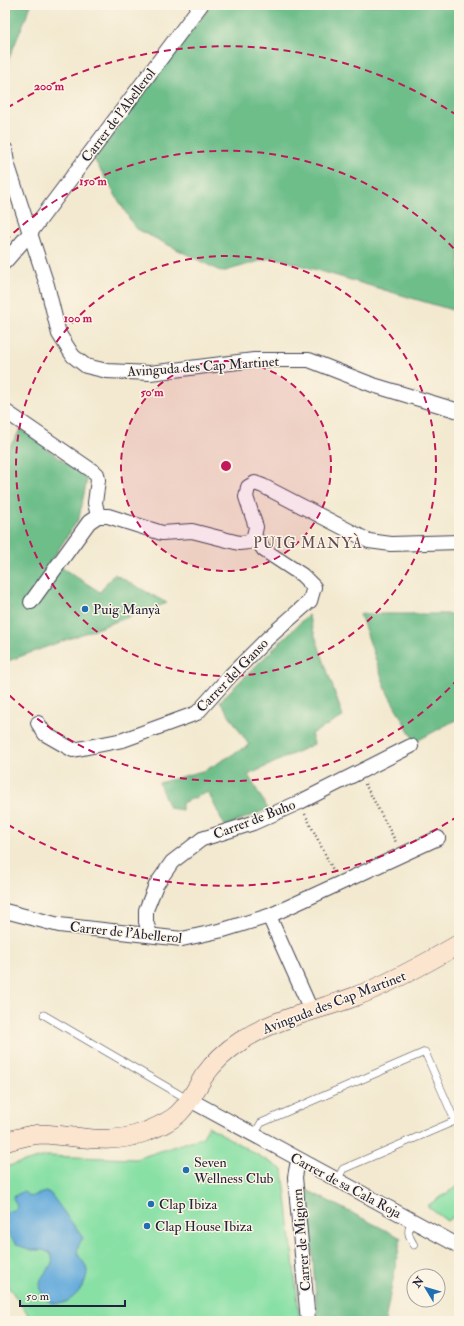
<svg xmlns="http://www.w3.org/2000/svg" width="464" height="1326" font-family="'IM FELL Double Pica',serif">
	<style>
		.green { fill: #88e0a5; stroke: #558170 }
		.forest { fill: #6ebe8a; stroke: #487062 }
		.water { fill: #66acdc; stroke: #44678c }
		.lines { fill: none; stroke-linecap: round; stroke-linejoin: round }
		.lane-casing { stroke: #414051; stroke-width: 8 }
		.street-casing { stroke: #414051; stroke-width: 16 }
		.secondary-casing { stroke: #414051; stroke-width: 20 }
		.path { stroke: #414051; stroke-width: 2.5; stroke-dasharray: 1 3; stroke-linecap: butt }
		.lane { stroke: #fff; stroke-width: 7 }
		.street { stroke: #fff; stroke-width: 14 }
		.secondary { stroke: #fce5cf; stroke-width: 19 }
		.ring { fill: none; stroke: #c2185b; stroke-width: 2; stroke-dasharray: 7 5 }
		.poi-dot { fill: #1f6fb2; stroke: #fcf5e5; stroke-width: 1.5 }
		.labels { text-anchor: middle; stroke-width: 3; stroke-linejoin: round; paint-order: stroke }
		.street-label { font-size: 14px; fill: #22223b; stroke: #fcf5e5 }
		.poi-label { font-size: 14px; fill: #22223b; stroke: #fcf5e5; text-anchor: start }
		.neighbourhood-label { font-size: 15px; letter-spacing: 1px; fill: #634b56; stroke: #fcf5e5 }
		.centre { fill: #c2185b; stroke: #fcf5e5; stroke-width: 2 }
		.ring-label { font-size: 12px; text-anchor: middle; font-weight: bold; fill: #c2185b; stroke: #fcf5e5; stroke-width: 3; stroke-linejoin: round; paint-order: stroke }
	</style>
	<rect width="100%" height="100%" fill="#fcf5e5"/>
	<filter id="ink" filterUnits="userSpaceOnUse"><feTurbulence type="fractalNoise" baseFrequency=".025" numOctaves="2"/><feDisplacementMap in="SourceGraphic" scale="8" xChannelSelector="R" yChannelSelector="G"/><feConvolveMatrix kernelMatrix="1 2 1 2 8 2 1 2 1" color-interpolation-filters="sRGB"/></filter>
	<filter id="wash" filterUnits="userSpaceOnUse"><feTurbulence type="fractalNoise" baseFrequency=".012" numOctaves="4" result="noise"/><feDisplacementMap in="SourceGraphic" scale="16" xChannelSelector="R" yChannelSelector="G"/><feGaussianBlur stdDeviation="0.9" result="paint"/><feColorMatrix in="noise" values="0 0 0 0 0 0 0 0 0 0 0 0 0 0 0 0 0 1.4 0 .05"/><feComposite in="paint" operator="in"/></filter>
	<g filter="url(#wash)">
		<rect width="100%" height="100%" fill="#f3e9d0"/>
		<g class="green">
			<polygon points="208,1126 283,1170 300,1321 33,1321 5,1282 5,1167 46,1156 136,1159 203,1137"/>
			<polygon points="459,1185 459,1212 447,1221 427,1206"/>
		</g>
		<g class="forest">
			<polygon points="5,5 31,5 5,68"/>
			<polygon points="206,5 459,5 459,312 273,257 222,272 135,228 94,159 207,11"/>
			<polygon points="21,429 87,479 79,518 51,561 100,592 114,574 167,603 5,662 5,621 10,608 5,606 5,454"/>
			<polygon points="360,614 459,614 459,718 415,742 387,692"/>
			<polygon points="308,615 343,717 311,734 314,744 248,775 268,809 225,826 208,792 182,803 182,810 169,808 159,783 206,770 249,745 220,701"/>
			<polygon points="307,1190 401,1238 385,1321 318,1321"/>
		</g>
		<path class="water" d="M23 1191 30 1197 45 1192 50 1193 83 1238C69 1257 86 1258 87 1271 87 1286 69 1308 53 1303 47 1301 43 1297 41 1291 35 1272 60 1268 50 1253L43 1250H28L15 1243 5 1229V1212L15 1210 17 1206 13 1199 15 1196Z"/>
	</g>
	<g filter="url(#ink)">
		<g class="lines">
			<g class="lane-casing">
				<g id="lane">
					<polyline points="44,1015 189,1100"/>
					<polyline points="254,1135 261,1123 425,1052 455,1121 343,1169 337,1180"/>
					<path d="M413 1220C406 1230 408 1235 414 1245"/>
				</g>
			</g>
			<g class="street-casing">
				<g id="street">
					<polyline points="5,149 7,163 47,285 59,334 73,356 86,366 107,371 150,373 254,360 309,360 373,385 459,411"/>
					<polyline points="5,262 30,233 201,5"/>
					<polyline points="5,411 97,474 98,480 95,503 98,516 108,516 162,533 192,531 239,543 249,542 254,536 256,527 246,497 248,487 255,483 263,486 369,541 391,544 459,542"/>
					<polyline points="31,602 89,522 98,516"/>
					<polyline points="38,723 45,734 73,750 123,740 197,713 231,675 268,638 310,601 314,587 302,575 264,550 254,536"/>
					<polyline points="5,911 59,925 182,939 223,930 269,916 438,838"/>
					<polyline points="269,916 311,1010"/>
					<polyline points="150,934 146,922 146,910 156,885 172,862 202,839 253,823 300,802 411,746"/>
					<polyline points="190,1100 459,1246"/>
					<polyline points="300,1161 297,1166 295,1177 308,1321"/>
				</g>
			</g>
			<g class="secondary-casing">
				<path id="secondary" d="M5 1142C18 1138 30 1134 43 1134 80 1136 108 1146 145 1132 157 1127 170 1122 179 1113 190 1102 196 1089 204 1076 214 1062 227 1050 241 1041 275 1018 316 1011 354 997 391 983 425 964 459 944"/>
			</g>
			<g class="path">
				<polyline points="365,784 397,844"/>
				<polyline points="305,814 334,872"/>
			</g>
			<use href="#lane" class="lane"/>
			<use href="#street" class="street"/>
			<use href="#secondary" class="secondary"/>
		</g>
	</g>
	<circle cx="226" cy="466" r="105" fill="#c2185b" fill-opacity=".12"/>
	<g class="ring">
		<circle cx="226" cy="466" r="105"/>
		<circle cx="226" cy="466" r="210"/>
		<path d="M458 679A315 315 0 0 1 5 691M5 241A315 315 0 0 1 458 253"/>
		<path d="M458 816A420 420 0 0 1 7 824M7 108A420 420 0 0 1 458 116"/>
	</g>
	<g class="poi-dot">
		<circle cx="85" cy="609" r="4"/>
		<circle cx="186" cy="1170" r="4"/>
		<circle cx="151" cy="1204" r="4"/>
		<circle cx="147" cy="1226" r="4"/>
	</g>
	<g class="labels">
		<g class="street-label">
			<text transform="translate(118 115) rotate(-53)" y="5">Carrer de l'Abellerol</text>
			<text transform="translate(203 366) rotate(-4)" y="5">Avinguda des Cap Martinet</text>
			<text transform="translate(232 675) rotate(-46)" y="5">Carrer del Ganso</text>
			<text transform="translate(254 819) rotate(-21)" y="5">Carrer de Buho</text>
			<text transform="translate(126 932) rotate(6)" y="5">Carrer de l'Abellerol</text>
			<text transform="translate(334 1002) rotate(-21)" y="5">Avinguda des Cap Martinet</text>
			<text transform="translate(346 1185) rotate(28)" y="5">Carrer de sa Cala Roja</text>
			<text transform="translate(301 1240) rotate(-95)" y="5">Carrer de Migjorn</text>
		</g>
		<g class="poi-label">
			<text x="93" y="614">Puig Manyà</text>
			<text x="194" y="1167">Seven<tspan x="194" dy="16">Wellness Club</tspan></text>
			<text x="159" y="1209">Clap Ibiza</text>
			<text x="155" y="1231">Clap House Ibiza</text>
		</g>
		<g class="neighbourhood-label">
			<text x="308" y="548">PUIG MANYÀ</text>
		</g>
	</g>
	<circle cx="226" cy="466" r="6" class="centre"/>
	<g class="ring-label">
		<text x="49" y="90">200 m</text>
		<text x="93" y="185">150 m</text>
		<text x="78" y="322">100 m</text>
		<text x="152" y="396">50 m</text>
	</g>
	<rect width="464" height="1326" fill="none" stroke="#fcf5e5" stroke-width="20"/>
	<g transform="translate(426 1288) rotate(308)"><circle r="19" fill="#fcf5e5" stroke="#a5a1a1"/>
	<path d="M0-3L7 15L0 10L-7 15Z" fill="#1f6fb2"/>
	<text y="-6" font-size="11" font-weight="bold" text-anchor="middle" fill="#22223b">N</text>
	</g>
	<path d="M20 1300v6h105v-6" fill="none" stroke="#22223b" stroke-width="2"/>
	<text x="26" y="1300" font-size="12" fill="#22223b" stroke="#fcf5e5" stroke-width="3" paint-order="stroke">50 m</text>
</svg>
